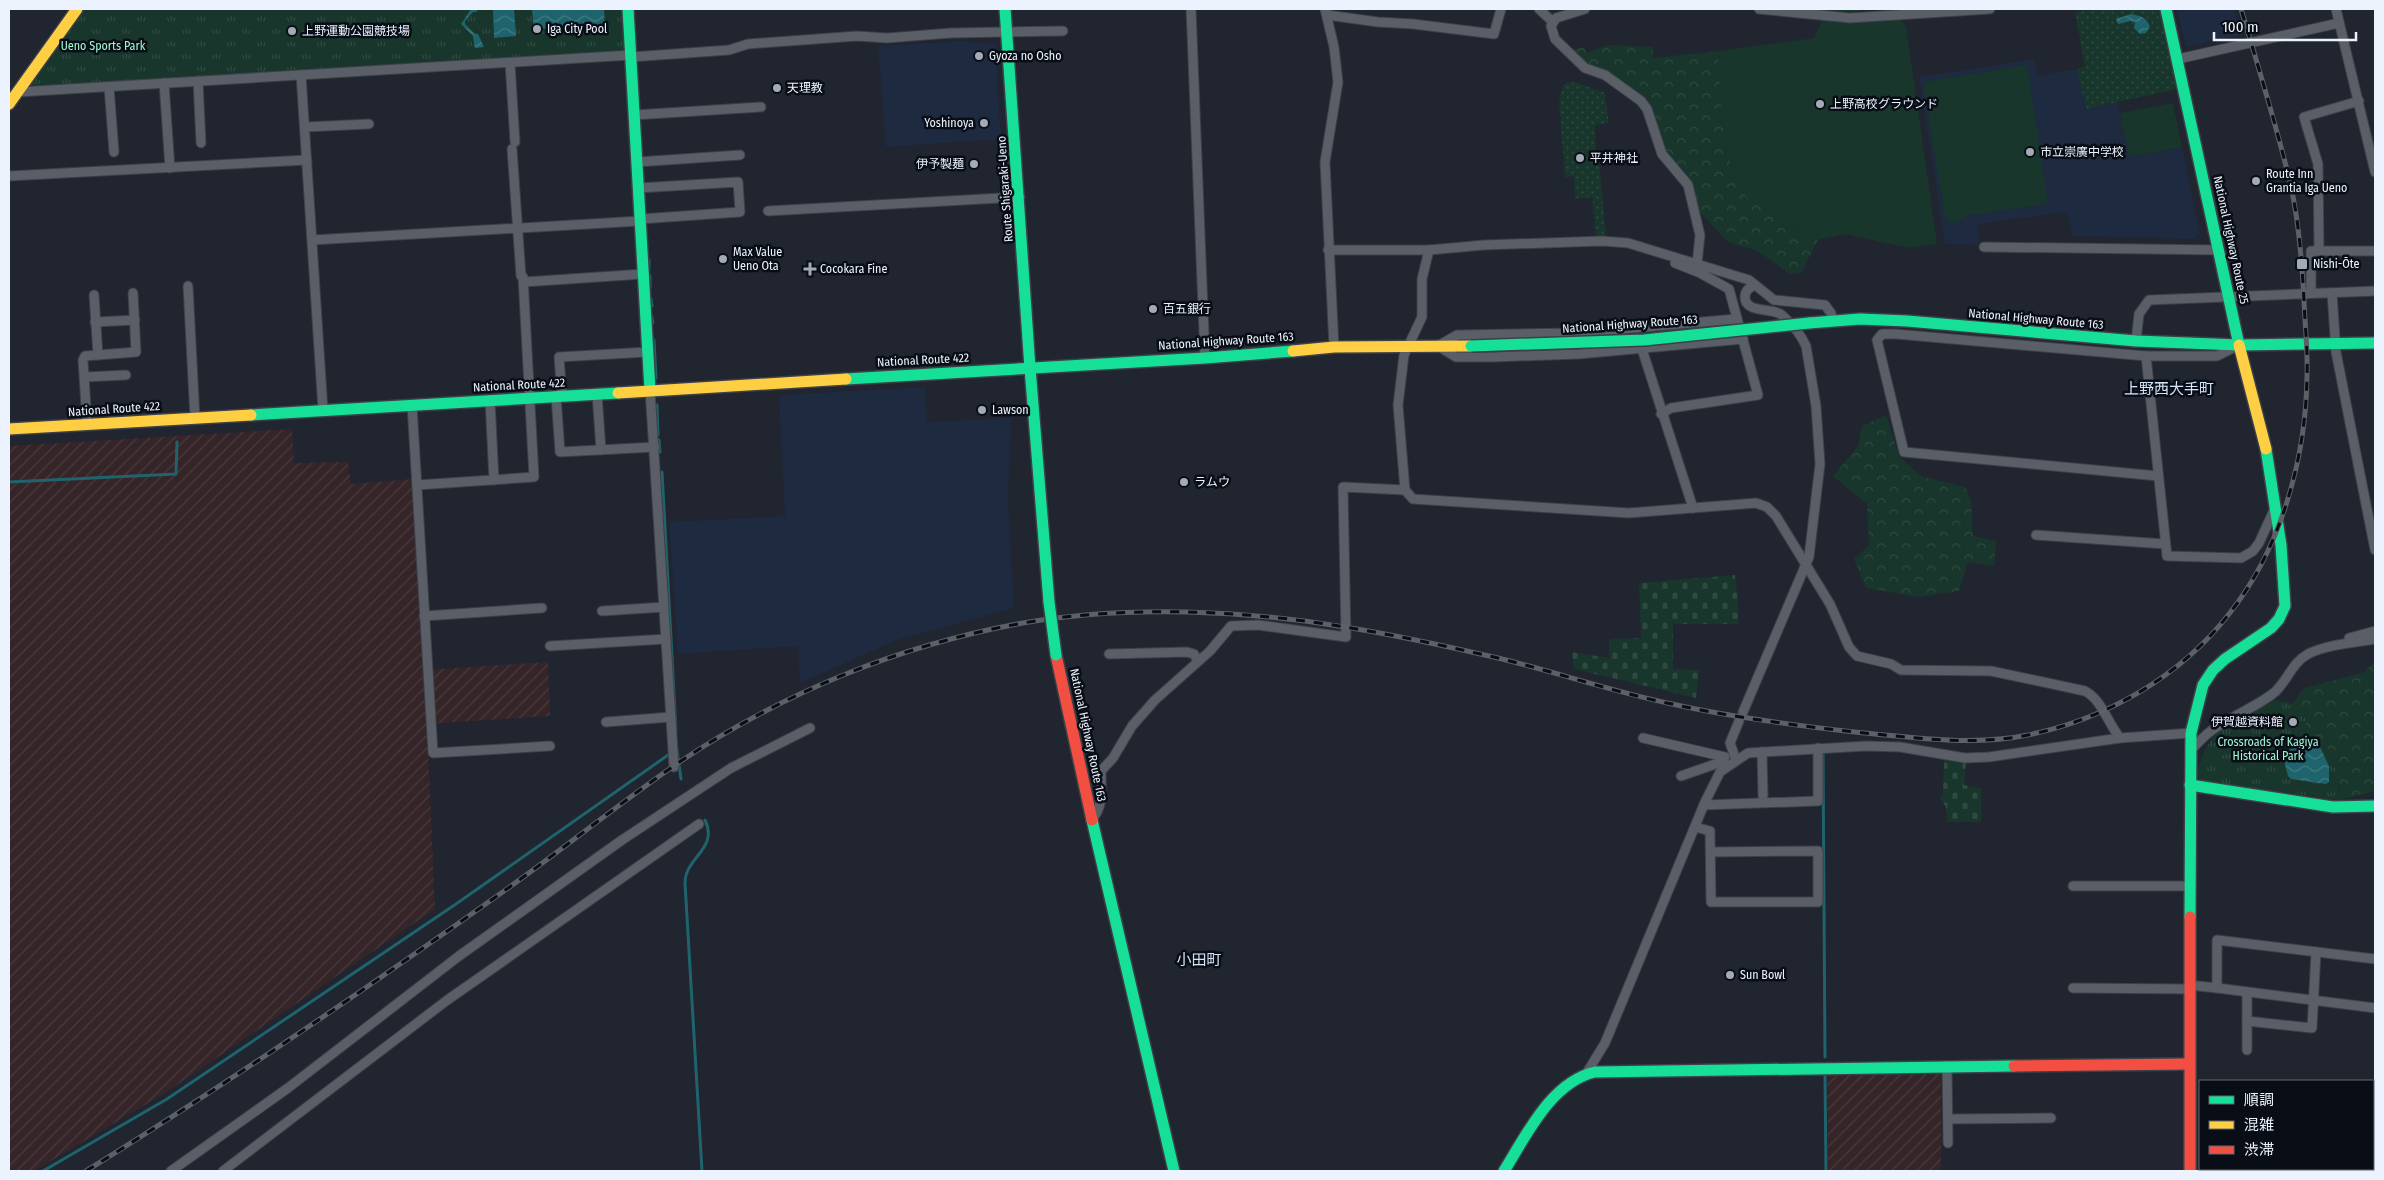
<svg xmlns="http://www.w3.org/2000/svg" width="2384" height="1180" font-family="'Fira Sans Condensed','Noto Sans JP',sans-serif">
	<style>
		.built { fill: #1e2a3f }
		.industrial { fill: url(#industrial-furrows) }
		.grass { fill: #18362c }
		.forest { fill: url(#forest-crowns) }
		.cemetery { fill: url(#cemetery-stones) }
		.park { fill: url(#park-tufts) }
		.garden { fill: url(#garden-dots) }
		.water { fill: url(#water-waves) }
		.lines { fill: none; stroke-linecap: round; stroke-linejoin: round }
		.stream { stroke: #1f646d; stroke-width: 3 }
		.street-casing { stroke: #3c4049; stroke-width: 11 }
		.fast-casing { stroke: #3c4049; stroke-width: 14 }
		.slow-casing { stroke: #3c4049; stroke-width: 14 }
		.jam-casing { stroke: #3c4049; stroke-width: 14 }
		.street { stroke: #5a5e66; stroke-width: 9 }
		.fast { stroke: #16e098; stroke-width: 11 }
		.slow { stroke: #ffcf43; stroke-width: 11 }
		.jam { stroke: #f24e42; stroke-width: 11 }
		.rail-casing { stroke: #5c6067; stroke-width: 5 }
		.rail { stroke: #090d15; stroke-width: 3; stroke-dasharray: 9; stroke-linecap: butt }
		.fast-bridge-casing { stroke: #3c4049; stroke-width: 14; stroke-linecap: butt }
		.fast-bridge { stroke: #16e098; stroke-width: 11 }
		.poi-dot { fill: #a5abb6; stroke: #090d15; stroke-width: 2 }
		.labels { text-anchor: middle; stroke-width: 5; stroke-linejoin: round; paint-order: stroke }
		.poi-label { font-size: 12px; fill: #ecf3ff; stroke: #090d15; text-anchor: start }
		.park-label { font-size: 12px; fill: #9ff9d2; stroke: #090d15 }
		.street-label { font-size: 12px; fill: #ecf3ff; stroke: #090d15 }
		.quarter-label { font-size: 15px; fill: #d4e3f9; stroke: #090d15 }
	</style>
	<defs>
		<pattern id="industrial-furrows" width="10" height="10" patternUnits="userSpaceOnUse" patternTransform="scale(1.25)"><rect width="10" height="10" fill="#352529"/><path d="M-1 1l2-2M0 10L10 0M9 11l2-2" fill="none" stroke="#493a3e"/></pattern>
		<pattern id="forest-crowns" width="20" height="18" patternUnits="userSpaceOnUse" patternTransform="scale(1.25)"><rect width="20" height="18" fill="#18362c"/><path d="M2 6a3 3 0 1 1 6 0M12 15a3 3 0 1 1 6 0" fill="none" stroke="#2e4a41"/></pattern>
		<pattern id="cemetery-stones" width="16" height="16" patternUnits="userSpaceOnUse" patternTransform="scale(1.25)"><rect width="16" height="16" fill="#18362c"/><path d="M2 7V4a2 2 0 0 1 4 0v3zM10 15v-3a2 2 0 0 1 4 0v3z" fill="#2e4a41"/></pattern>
		<pattern id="park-tufts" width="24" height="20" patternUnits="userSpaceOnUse" patternTransform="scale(1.25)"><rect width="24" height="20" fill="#18362c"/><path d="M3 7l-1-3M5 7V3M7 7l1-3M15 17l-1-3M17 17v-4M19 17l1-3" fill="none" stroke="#2e4a41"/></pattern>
		<pattern id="garden-dots" width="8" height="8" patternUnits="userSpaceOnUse" patternTransform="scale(1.25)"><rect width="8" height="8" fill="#18362c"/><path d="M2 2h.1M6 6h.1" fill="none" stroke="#2e4a41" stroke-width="1.8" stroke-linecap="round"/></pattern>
		<pattern id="water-waves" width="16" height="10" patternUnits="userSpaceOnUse" patternTransform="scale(1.25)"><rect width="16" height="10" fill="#1f646d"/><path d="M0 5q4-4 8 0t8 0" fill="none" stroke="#407b83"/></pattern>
	</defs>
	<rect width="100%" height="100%" fill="#20252f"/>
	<g class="built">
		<polygon points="2177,9 2234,9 2241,35 2186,47"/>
		<polygon points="962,41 995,44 1001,139 886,147 878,46"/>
		<polygon points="2034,59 2038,76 2077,69 2086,109 2118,102 2129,157 2182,147 2200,234 2194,239 2073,236 2067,212 1978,224 1979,245 1945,244 1919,77"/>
		<polygon points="925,387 927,422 1011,418 1008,501 1014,608 897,640 800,683 798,646 678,654 669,522 785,516 779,395"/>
	</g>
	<g class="industrial">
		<polygon points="292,429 294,463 348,462 351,484 412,479 423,670 548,662 550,716 427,724 435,909 165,1093 34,1171 9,1171 9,446"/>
		<polygon points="1941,1074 1941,1171 1828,1171 1827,1076"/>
	</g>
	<g class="grass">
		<path d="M1900 19 1906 26 1937 244 1909 248 1845 234 1818 240 1750 201C1720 168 1722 95 1718 51L1814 38 1822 20 1850 23Z"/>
		<polygon points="2027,65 2048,204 1970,215 1952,224 1945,218 1923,82"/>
		<polygon points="2173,103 2182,147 2129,157 2120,113"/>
	</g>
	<g class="forest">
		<path d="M1608 45 1653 47V58L1718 51C1722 95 1720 168 1750 201L1818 240 1801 273 1790 274 1758 251 1728 242 1698 210 1665 153 1651 109 1586 65 1571 50 1584 47 1587 53Z"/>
		<polygon points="1886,415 1899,456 1920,476 1965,487 1971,500 1973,536 1996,541 1994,566 1968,562 1959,591 1919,597 1866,588 1854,559 1869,545 1867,504 1833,476 1858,446 1862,426"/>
		<polygon points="2375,660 2375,791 2340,800 2340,785 2307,734 2304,708 2292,704 2304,688 2365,672"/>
	</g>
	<g class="cemetery">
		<polygon points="1735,575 1738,602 1738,624 1673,624 1673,669 1699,670 1696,698 1574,669 1572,652 1609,658 1609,639 1641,638 1639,583"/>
		<polygon points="1944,761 1966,763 1964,785 1981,788 1981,822 1947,822 1946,807 1940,798 1943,794"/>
	</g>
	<g class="park">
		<polygon points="83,9 624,9 626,51 301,73 28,87"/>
		<polygon points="1816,9 1860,9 1858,13"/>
		<path d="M2272 699 2304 707 2307 734 2326 743 2338 774 2340 800 2201 781 2197 773C2208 727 2233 721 2272 699Z"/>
	</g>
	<g class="garden">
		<polygon points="2123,9 2159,9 2177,89 2086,109 2077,69 2085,66 2075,11"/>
		<path d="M1568 82 1578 83 1605 93 1609 123 1595 125C1596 138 1595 150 1596 161H1599L1606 238H1596L1592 197 1575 199 1574 176 1565 177 1559 103 1563 85Z"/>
	</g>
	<g class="water">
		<polygon points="471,9 479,9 476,12 473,12 465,21 465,24 475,34 478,34 484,47 475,48 473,36 461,24"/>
		<polygon points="493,9 514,9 516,36 494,38"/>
		<polygon points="532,9 604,9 605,25 534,29"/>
		<path d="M2131 14C2140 16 2147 17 2150 27L2146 33 2140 34 2134 28 2135 22 2131 21 2118 24 2116 19Z"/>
		<polygon points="2297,745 2320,747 2329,766 2329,782 2326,784 2291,779 2288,776 2283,757 2286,752"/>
	</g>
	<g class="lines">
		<g class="stream">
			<polyline points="649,260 649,269"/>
			<polyline points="650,276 650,288"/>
			<polyline points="651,299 652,306"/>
			<polyline points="652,317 653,323"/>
			<polyline points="654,340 656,378"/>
			<polyline points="657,405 658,435"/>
			<polyline points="659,440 660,452"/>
			<polyline points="662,472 676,731"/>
			<polyline points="9,482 176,474 177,442"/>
			<polyline points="677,750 681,779"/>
			<polyline points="1823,753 1825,1057"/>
			<polyline points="1825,1076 1826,1171"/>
			<polyline points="43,1171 167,1099 456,904 671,753"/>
			<path d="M702 1171 685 883C685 857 719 849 705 820"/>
		</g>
		<g class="street-casing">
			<g id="street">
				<polyline points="1191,9 1205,358"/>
				<polyline points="1325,9 1334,47 1338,82 1325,162 1334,347"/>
				<polyline points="1539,9 1553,22"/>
				<polyline points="1585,9 1556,18 1551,26 1555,39 1585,68 1605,75 1641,101 1647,109 1662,154 1688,185 1700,235 1697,264"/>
				<polyline points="1759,9 1850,18 1990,9"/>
				<polyline points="2336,9 2375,172"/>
				<polyline points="1327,15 1378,22 1413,24 1494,34 1501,9"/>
				<polyline points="631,57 729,50 748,44 857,36 887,38 951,33 1063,31"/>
				<polyline points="2178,59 2339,23"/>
				<polyline points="510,63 515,142"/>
				<polyline points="301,75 323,410"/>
				<polyline points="198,81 201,143"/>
				<polyline points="164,83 170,168"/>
				<polyline points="109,87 114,152"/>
				<polyline points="18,92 631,55"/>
				<polyline points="634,115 761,107"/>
				<polyline points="305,127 369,124"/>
				<polyline points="637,162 740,155"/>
				<polyline points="9,176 307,160"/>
				<polyline points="638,188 738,182 740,212 640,219"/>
				<polyline points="768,211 1020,197"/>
				<polyline points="312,240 640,221"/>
				<polyline points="1984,247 2219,250"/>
				<polyline points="1328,250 1429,250"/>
				<polyline points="2319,250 2318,164 2304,117 2359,101"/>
				<polyline points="524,282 643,274"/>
				<polyline points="188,286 195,418"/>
				<polyline points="2311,293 2311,251 2375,251"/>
				<polyline points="2332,293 2336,352 2375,550"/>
				<polyline points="94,295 98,355"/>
				<polyline points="1736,319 1576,333 1457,335 1438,346 1456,357 1493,357 1579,354 1743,339"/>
				<path d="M1832 320 1831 313 1825 305 1774 300 1749 280 1628 243 1602 241 1484 245 1429 250 1422 279V317L1404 355 1398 405 1405 490 1413 499 1629 513 1756 503 1767 507 1776 516 1830 604 1849 647 1857 656 1891 664 1901 670 1991 671 2085 691C2102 700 2107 722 2120 738"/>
				<polyline points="95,322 135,320"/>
				<polyline points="2136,341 2139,314 2149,300 2375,291"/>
				<polyline points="1642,349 1693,508"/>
				<polyline points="2146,356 2167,556 2241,558 2253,551 2259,543 2275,508"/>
				<polyline points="85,377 126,375"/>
				<polyline points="650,390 674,767"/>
				<polyline points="597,394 601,450"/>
				<polyline points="556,396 560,452 655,447"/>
				<polyline points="562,396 559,357 648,352"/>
				<polyline points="490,400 494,480"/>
				<polyline points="412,405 433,753 550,746"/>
				<polyline points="1661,414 1671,408 1758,395 1729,289 1700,273 1675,263"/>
				<polyline points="87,424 83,360 85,356 136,352 133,293"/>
				<polyline points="2158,476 1904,452 1877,340 1882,334 1896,334 2146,356 2217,356 2235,347"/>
				<polyline points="417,485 534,477 523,277 521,276 512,149"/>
				<polyline points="2036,535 2165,544"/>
				<polyline points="602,611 664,607"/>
				<polyline points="424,616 542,608"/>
				<polyline points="2349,638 2375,631"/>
				<polyline points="550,646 666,639"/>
				<polyline points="1109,654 1187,652 1194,654 1198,661"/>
				<path d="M1743 712 1809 557 1820 464 1816 406 1806 346C1801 335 1791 323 1782 315 1773 307 1745 314 1745 297 1745 291 1750 287 1755 285"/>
				<polyline points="606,722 671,717"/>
				<polyline points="1643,738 1725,757"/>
				<path d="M2192 749C2200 740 2209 731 2220 725 2238 713 2260 705 2276 691 2288 679 2293 662 2308 654 2328 644 2354 643 2375 639"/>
				<polyline points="1762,752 1763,796"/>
				<polyline points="1736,760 1730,743 1739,721"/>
				<polyline points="1681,776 1724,761"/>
				<polyline points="1704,805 1818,801 1818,748"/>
				<path d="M1092 819C1104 807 1101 788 1101 771L1113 758 1132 726 1155 700 1210 651 1231 626 1258 625 1346 637 1343 487 1405 490"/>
				<polyline points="1695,827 1710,831 1711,902 1818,902 1818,851 1711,852"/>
				<polyline points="2073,886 2189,886"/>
				<polyline points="2375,959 2217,940 2217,988 2375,1008"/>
				<polyline points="2189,985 2217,988"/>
				<polyline points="2073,988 2189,989"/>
				<polyline points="2247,992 2247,1050"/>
				<polyline points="2247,1021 2312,1028 2316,952"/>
				<polyline points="1947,1066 1948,1143"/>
				<polyline points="1586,1074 1605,1043 1705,802 1720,772 1748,753 1866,746 1900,747 1965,758 1989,757 2120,738 2191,733"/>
				<polyline points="1948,1119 2051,1118"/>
				<polyline points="2248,1169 2248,1171"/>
				<polyline points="2291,1169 2291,1171"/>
				<polyline points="2339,1169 2339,1171"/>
				<polyline points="171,1171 288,1088 459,956 622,840 731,768 810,728"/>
				<polyline points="223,1171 446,1001 699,824"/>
			</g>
		</g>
		<g class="fast-casing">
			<g id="fast">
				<polyline points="628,9 650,390"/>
				<polyline points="1005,9 1030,368"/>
				<polyline points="2166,9 2239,345"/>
				<polyline points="1809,323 1860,319 1907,321 2136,341 2239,345 2375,343"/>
				<polyline points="1030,368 1049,602"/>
				<polyline points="846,379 1205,358 1293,351"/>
				<polyline points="251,415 618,393"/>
				<polyline points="2190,785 2333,807 2375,806"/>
				<polyline points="1092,820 1174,1171"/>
				<polyline points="2190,917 2191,733 2203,685 2213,670 2225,659 2271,628 2279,619 2285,606 2281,545 2266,449"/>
				<path d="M1504 1171C1526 1136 1551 1082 1595 1072L2014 1066"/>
			</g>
		</g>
		<g class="slow-casing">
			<g id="slow">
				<polyline points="9,104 77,9"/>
				<polyline points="2239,345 2266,449"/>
				<polyline points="1293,351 1334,347 1471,346"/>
				<polyline points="618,393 846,379"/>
				<polyline points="9,429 251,415"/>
			</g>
		</g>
		<g class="jam-casing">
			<g id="jam">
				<polyline points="1056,655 1092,820"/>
				<polyline points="2190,917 2190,1171"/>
				<polyline points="2014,1066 2189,1064"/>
			</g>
		</g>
		<use href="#street" class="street"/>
		<use href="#fast" class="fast"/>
		<use href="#slow" class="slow"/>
		<use href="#jam" class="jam"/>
		<g class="rail-casing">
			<path id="rail" d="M86 1171C227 1084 363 991 497 896 558 853 617 805 678 763 782 693 900 645 1023 623 1126 605 1247 610 1351 628 1400 636 1450 647 1498 658 1556 672 1613 692 1672 704 1735 718 1800 726 1864 733 1918 738 1974 746 2028 735 2106 719 2180 677 2229 614 2281 549 2306 458 2307 376 2308 351 2305 326 2304 301 2302 261 2299 221 2290 182 2276 124 2258 66 2241 9"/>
		</g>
		<use href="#rail" class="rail"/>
		<g class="fast-bridge-casing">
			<g id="fast-bridge">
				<polyline points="1471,346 1644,340 1809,323"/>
				<polyline points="1049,602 1056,655"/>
			</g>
		</g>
		<use href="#fast-bridge" class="fast-bridge"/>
	</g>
	<g class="poi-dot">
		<circle cx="537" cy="29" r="5"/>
		<circle cx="292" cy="31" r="5"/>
		<circle cx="979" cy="56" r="5"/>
		<circle cx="777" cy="88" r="5"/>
		<circle cx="1820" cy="104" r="5"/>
		<circle cx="984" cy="123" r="5"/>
		<circle cx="2030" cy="152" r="5"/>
		<circle cx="1580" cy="158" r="5"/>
		<circle cx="974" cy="164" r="5"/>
		<circle cx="2256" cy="181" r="5"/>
		<circle cx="723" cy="259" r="5"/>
		<rect x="2296" y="258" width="12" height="12" rx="2.5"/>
		<path d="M807.5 261.5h5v5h5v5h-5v5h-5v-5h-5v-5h5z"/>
		<circle cx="1153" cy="309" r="5"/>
		<circle cx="982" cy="410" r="5"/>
		<circle cx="1184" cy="482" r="5"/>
		<circle cx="2293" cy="722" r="5"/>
		<circle cx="1730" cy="975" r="5"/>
	</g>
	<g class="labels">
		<g class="poi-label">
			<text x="547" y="33">Iga City Pool</text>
			<text x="302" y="35">上野運動公園競技場</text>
			<text x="989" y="60">Gyoza no Osho</text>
			<text x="787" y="92">天理教</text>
			<text x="1830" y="108">上野高校グラウンド</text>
			<text x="974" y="127" text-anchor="end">Yoshinoya</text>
			<text x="2040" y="156">市立崇廣中学校</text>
			<text x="1590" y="162">平井神社</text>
			<text x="964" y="168" text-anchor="end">伊予製麺</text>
			<text x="2266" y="178">Route Inn<tspan x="2266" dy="14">Grantia Iga Ueno</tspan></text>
			<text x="733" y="256">Max Value<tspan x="733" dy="14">Ueno Ota</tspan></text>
			<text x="2313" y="268">Nishi-Ōte</text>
			<text x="820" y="273">Cocokara Fine</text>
			<text x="1163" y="313">百五銀行</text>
			<text x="992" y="414">Lawson</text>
			<text x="1194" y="486">ラムウ</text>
			<text x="2283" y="726" text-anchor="end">伊賀越資料館</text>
			<text x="1740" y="979">Sun Bowl</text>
		</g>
		<g class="park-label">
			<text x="103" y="50">Ueno Sports Park</text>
			<text x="2268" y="746">Crossroads of Kagiya<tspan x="2268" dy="14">Historical Park</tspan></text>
		</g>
		<g class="street-label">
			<text transform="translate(1005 189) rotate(-94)" y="4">Route Shigaraki-Ueno</text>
			<text transform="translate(2231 240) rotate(78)" y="4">National Highway Route 25</text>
			<text transform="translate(2036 319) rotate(5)" y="4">National Highway Route 163</text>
			<text transform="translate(1630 324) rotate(-4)" y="4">National Highway Route 163</text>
			<text transform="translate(1226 341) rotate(-4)" y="4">National Highway Route 163</text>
			<text transform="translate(923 360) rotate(-3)" y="4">National Route 422</text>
			<text transform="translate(519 385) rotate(-3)" y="4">National Route 422</text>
			<text transform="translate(114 409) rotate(-4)" y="4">National Route 422</text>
			<text transform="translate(1088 735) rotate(78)" y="4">National Highway Route 163</text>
		</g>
		<g class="quarter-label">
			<text x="2169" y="394">上野西大手町</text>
			<text x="1199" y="965">小田町</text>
		</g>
	</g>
	<rect width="2384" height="1180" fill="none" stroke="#ecf3ff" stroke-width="20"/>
	<rect x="2199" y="1080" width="175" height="90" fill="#090d15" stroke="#646973"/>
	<rect x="2209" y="1096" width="25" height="8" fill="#16e098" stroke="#646973"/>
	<text x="2244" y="1105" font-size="15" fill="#ecf3ff">順調</text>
	<rect x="2209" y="1121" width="25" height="8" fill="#ffcf43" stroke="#646973"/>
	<text x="2244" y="1130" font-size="15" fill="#ecf3ff">混雑</text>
	<rect x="2209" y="1146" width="25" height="8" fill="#f24e42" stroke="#646973"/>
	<text x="2244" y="1155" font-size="15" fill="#ecf3ff">渋滞</text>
	<path d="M2214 32v8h142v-8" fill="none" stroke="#ecf3ff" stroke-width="2.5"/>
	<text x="2222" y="32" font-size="15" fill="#ecf3ff" stroke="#090d15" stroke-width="4" paint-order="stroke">100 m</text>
</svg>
